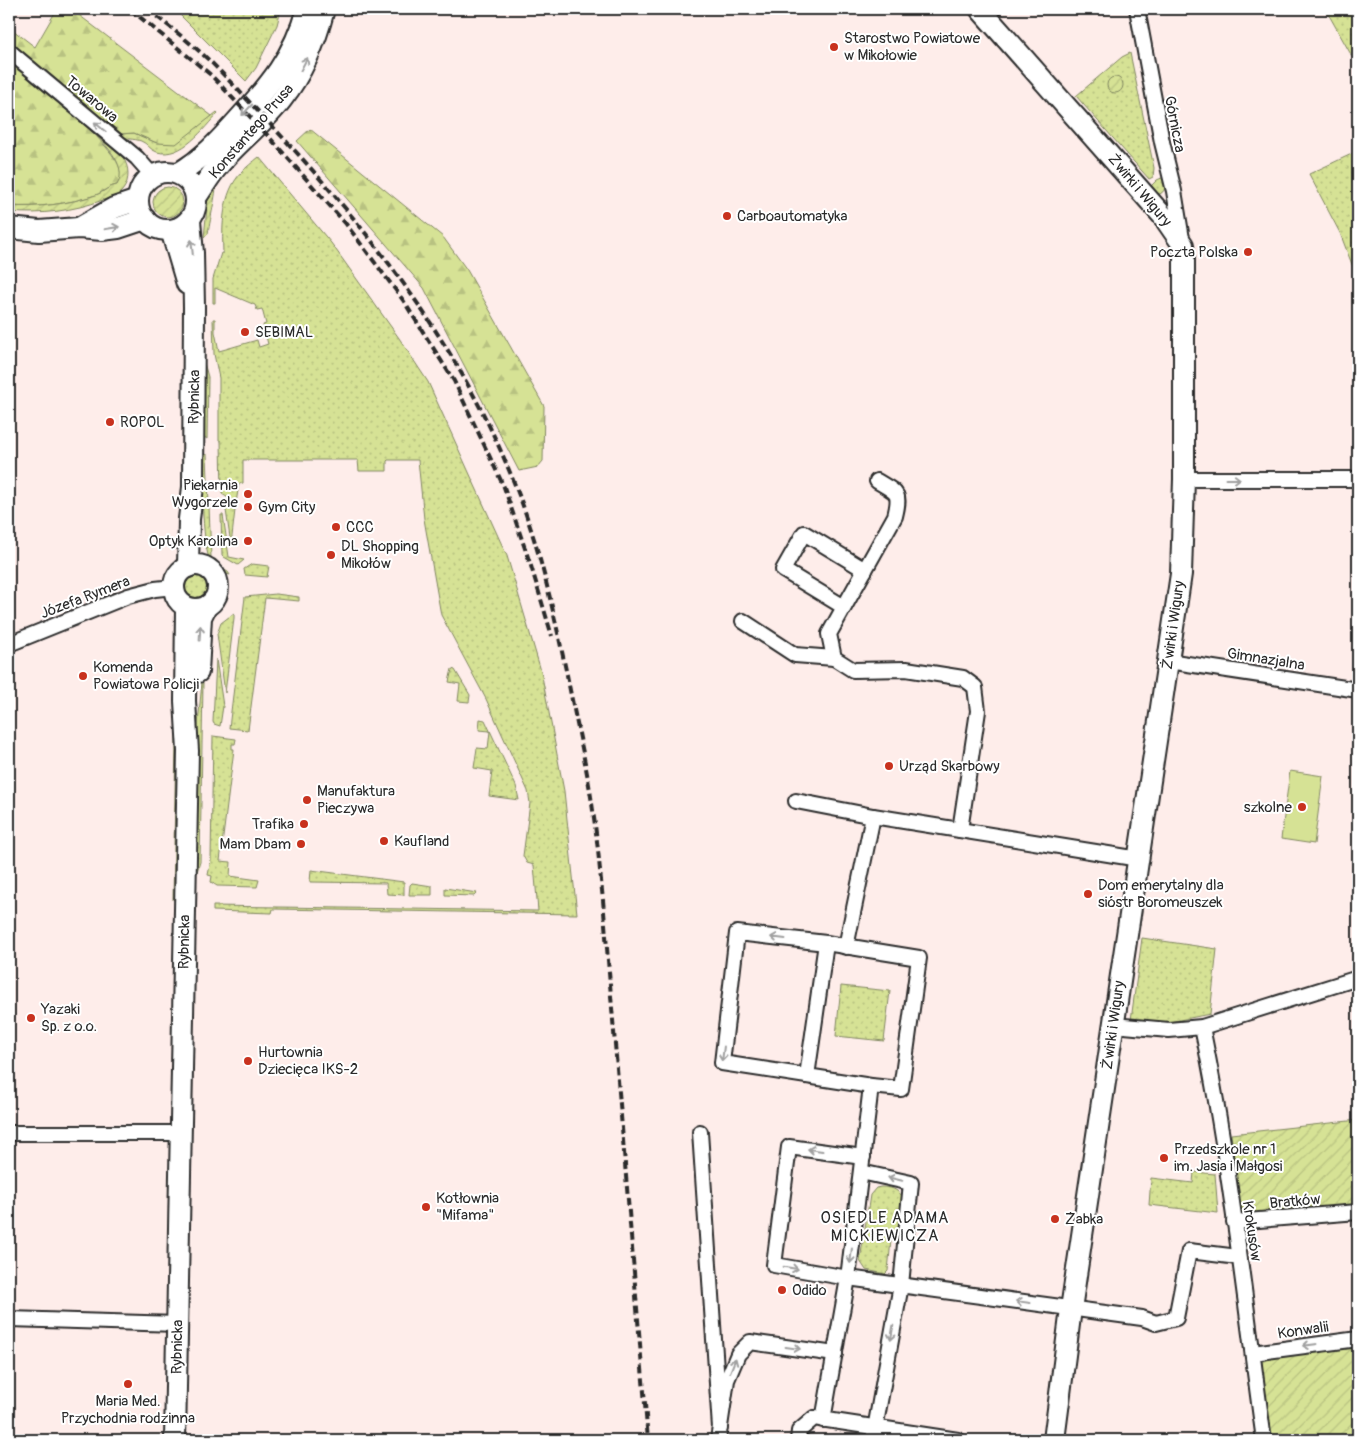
<svg xmlns="http://www.w3.org/2000/svg" width="1367" height="1449" font-family="Pangolin,sans-serif">
	<style>
		.grass { fill: url(#grass-dots); stroke: #808660 }
		.forest { fill: url(#forest-firs); stroke: #808660 }
		.garden { fill: url(#garden-furrows); stroke: #808660 }
		.pitch { fill: #d6e295; stroke: #808660 }
		.lines { fill: none; stroke-linecap: round; stroke-linejoin: round }
		.street-casing { stroke: #2b2b2b; stroke-width: 18 }
		.secondary-casing { stroke: #2b2b2b; stroke-width: 24 }
		.street { stroke: #fff; stroke-width: 14 }
		.secondary { stroke: #fff; stroke-width: 20 }
		.rail { stroke: #2b2b2b; stroke-width: 4; stroke-dasharray: 8 4; stroke-linecap: butt }
		.oneway { stroke: #a0a0a0 }
		.poi-dot { fill: #c8321e; stroke: #fff; stroke-width: 2 }
		.labels { text-anchor: middle; stroke-width: 4; stroke-linejoin: round; paint-order: stroke }
		.poi-label { font-size: 15px; fill: #2b2b2b; stroke: #fff; text-anchor: start }
		.street-label { font-size: 15px; fill: #2b2b2b; stroke: #fff }
		.neighbourhood-label { font-size: 16px; letter-spacing: 1px; fill: #2b2b2b; stroke: #fff }
	</style>
	<defs>
		<pattern id="grass-dots" width="8" height="8" patternUnits="userSpaceOnUse" patternTransform="scale(1.25)"><rect width="8" height="8" fill="#d6e295"/><path d="M2 2h.1M6 6h.1" fill="none" stroke="#b8c281" stroke-width="1.8" stroke-linecap="round"/></pattern>
		<pattern id="forest-firs" width="22" height="20" patternUnits="userSpaceOnUse" patternTransform="scale(1.25)"><rect width="22" height="20" fill="#d6e295"/><path d="M5 1l3.5 6h-7zM16 11l3.5 6h-7z" fill="#b8c281"/></pattern>
		<pattern id="garden-furrows" width="10" height="10" patternUnits="userSpaceOnUse" patternTransform="scale(1.25)"><rect width="10" height="10" fill="#d6e295"/><path d="M-1 1l2-2M0 10L10 0M9 11l2-2" fill="none" stroke="#b8c281"/></pattern>
	</defs>
	<rect width="100%" height="100%" fill="#feedea"/>
	<filter id="ink" filterUnits="userSpaceOnUse"><feTurbulence type="fractalNoise" baseFrequency=".02" numOctaves="2"/><feDisplacementMap in="SourceGraphic" scale="10" xChannelSelector="R" yChannelSelector="G"/><feConvolveMatrix kernelMatrix="1 2 1 2 8 2 1 2 1" color-interpolation-filters="sRGB"/></filter>
	<g filter="url(#ink)">
		<g class="grass">
			<polygon points="183,9 281,9 277,25 256,68 246,81 179,14"/>
			<polygon points="1323,9 1358,9 1358,67 1330,17"/>
			<polygon points="1130,53 1154,168 1153,177 1149,179 1076,96 1122,57"/>
			<path d="M217 112 218 113C204 128 182 159 157 152 150 150 147 143 141 141 133 138 127 141 120 134L134 133 157 143 212 116Z"/>
			<polygon points="1358,151 1358,280 1340,233 1309,174"/>
			<path d="M259 157 331 243 399 338 428 382 507 556 541 671 564 791 577 914 273 909 272 913 213 911V906L538 911 534 865 527 863 523 856 530 803 528 791 486 699 441 615 424 519 418 460H388L387 461V471H359L358 460H243V483L239 484 236 503 222 494 221 441 219 440V378L214 354 213 319H215V332L219 351 257 340 259 347 268 344 263 325 266 324 262 309 257 310 255 305 215 288V303H213V279L221 253H223C222 227 222 193 241 173 246 167 253 162 259 157Z"/>
			<path d="M1164 177C1165 184 1167 190 1160 194L1155 193 1150 187 1157 180Z"/>
			<polygon points="203,359 208,377 207,439 203,436"/>
			<path d="M207 454 211 558 217 566 228 572 230 575C223 573 217 572 213 566 201 553 202 479 202 459Z"/>
			<polygon points="225,503 235,510 231,545"/>
			<polygon points="221,515 223,515 229,557 244,560 238,565 224,557 222,555"/>
			<polygon points="252,564 269,566 267,577 245,575 244,569"/>
			<circle cx="196" cy="587" r="11"/>
			<polygon points="276,594 299,597 299,601 265,598 248,730 229,728 245,597"/>
			<polygon points="234,613 234,618 225,693 217,634 221,623"/>
			<polygon points="178,633 182,633 177,898 173,900"/>
			<polygon points="216,659 223,706 220,726 214,724 213,722"/>
			<polygon points="452,669 455,670 470,695 469,702 458,701 460,684 449,682"/>
			<polygon points="202,682 203,682 200,862 196,875 194,871 196,746"/>
			<polygon points="480,719 485,720 516,786 519,800 489,796 492,771 474,768 477,748 488,749 490,731 479,730"/>
			<polygon points="213,736 236,739 235,744 232,744 232,749 234,749 220,861 231,862 230,876 259,880 257,887 217,886 211,882 212,876 208,875 211,860"/>
			<polygon points="311,870 404,882 404,895 387,894 386,883 310,882"/>
			<polygon points="412,883 432,886 432,895 409,895 410,885"/>
			<polygon points="445,888 477,893 474,896 445,895"/>
			<polygon points="1142,938 1217,949 1210,1014 1159,1024 1131,1020"/>
			<polygon points="841,986 890,991 884,1041 836,1036"/>
			<polygon points="1194,1172 1215,1174 1218,1213 1149,1205 1151,1178 1193,1183"/>
			<path d="M881 1187C891 1187 897 1189 903 1197L901 1236 891 1240 888 1271 885 1274 866 1270 860 1261 870 1195 876 1188Z"/>
		</g>
		<g class="forest">
			<polygon points="57,9 71,9 212,116 176,144 157,143 134,133 120,134 9,43 9,27 35,47"/>
			<path d="M9 56 85 120 87 126C96 137 125 163 121 178 121 179 118 184 117 185 109 186 103 192 96 195 68 204 38 208 9 206Z"/>
			<polygon points="310,129 443,237 467,270 544,406 543,461 538,467 519,471 424,288 297,141"/>
		</g>
		<g class="garden">
			<circle cx="1115" cy="85" r="8"/>
			<path d="M85 120C98 133 117 145 125 161 130 171 129 185 120 193 116 197 109 198 103 200 73 211 41 215 9 212V206C38 208 68 204 96 195 104 192 109 186 117 185 130 164 100 140 87 126Z"/>
			<path d="M216 185C217 190 209 225 208 234L204 237 208 198 209 194Z"/>
			<circle cx="168" cy="202" r="15"/>
			<polygon points="1358,1120 1358,1204 1241,1217 1231,1134"/>
			<polygon points="1358,1346 1358,1440 1271,1440 1259,1359"/>
		</g>
		<polygon class="pitch" points="1290,771 1323,776 1314,844 1281,839"/>
		<g class="lines">
			<g class="street-casing">
				<g id="street">
					<polyline points="1137,9 1162,142 1174,191 1182,239"/>
					<polyline points="9,51 137,158 152,175"/>
					<polyline points="1184,479 1358,479"/>
					<path d="M877 481C897 493 901 492 895 516L829 634 834 658 853 670 906 669 963 678 975 687 978 711 960 830"/>
					<polyline points="844,607 783,570 804,533 865,570"/>
					<polyline points="743,621 795,655 834,658"/>
					<polyline points="9,644 128,596 155,589 174,587"/>
					<polyline points="1168,661 1358,690"/>
					<polyline points="796,801 873,816 1139,859"/>
					<polygon points="826,943 919,958 901,1089 871,1086 807,1076"/>
					<polyline points="846,947 873,816"/>
					<polyline points="1113,1025 1169,1030 1202,1027 1358,978"/>
					<path d="M1202 1027C1230 1163 1245 1302 1264 1440"/>
					<polyline points="807,1076 722,1063 737,933 826,943"/>
					<polyline points="871,1086 848,1278 1142,1318 1156,1323 1176,1318 1189,1251 1238,1257"/>
					<polyline points="700,1132 720,1428"/>
					<polyline points="9,1133 181,1133"/>
					<polyline points="861,1172 911,1183 901,1285 873,1440"/>
					<polyline points="1234,1222 1358,1212"/>
					<polyline points="9,1319 178,1324"/>
					<polyline points="1253,1353 1358,1339"/>
					<polyline points="823,1420 848,1278 774,1265 789,1147 863,1157"/>
					<polyline points="718,1440 727,1380 738,1354 750,1342 835,1354"/>
					<polyline points="798,1440 799,1431 814,1418 958,1440"/>
				</g>
			</g>
			<g class="secondary-casing">
				<g id="secondary">
					<polyline points="980,9 1163,216 1183,245 1184,258 1184,479 1181,574 1071,1309 1054,1440"/>
					<circle cx="167" cy="201" r="29"/>
					<path d="M179 173C203 158 217 143 236 122 269 86 294 57 307 9"/>
					<path d="M197 196C204 186 210 175 219 165 238 142 264 123 282 99 303 72 316 41 324 9"/>
					<polyline points="9,228 39,231 79,228 102,230 118,228 145,219"/>
					<polyline points="79,228 114,208 138,200"/>
					<polyline points="171,230 187,284"/>
					<circle cx="196" cy="587" r="22"/>
					<polyline points="188,567 189,519 193,487 194,307 193,253 190,221"/>
					<polyline points="198,672 201,617 206,607"/>
					<polyline points="175,1440 188,751 185,701 186,607"/>
				</g>
			</g>
			<use href="#street" class="street"/>
			<use href="#secondary" class="secondary"/>
			<g class="rail">
				<polyline points="130,9 211,75 270,138 346,224 403,300 454,381 504,487 531,566 552,636"/>
				<path d="M147 9C169 26 191 43 211 62 232 83 252 105 272 126 370 230 460 346 513 480 539 543 553 609 567 675 576 722 588 770 594 818 598 845 600 873 603 900L648 1440"/>
			</g>
		</g>
		<defs><path id="oneway-shaft" d="M-6 0H5M1.5-3L5.5 0L1.5 3" fill="none" stroke-width="1.6" stroke-linecap="round" stroke-linejoin="round" transform="scale(1.25)"/></defs>
		<g class="oneway">
			<use href="#oneway-shaft" transform="translate(304 64) rotate(-62)"/>
			<use href="#oneway-shaft" transform="translate(247 110) rotate(133)"/>
			<use href="#oneway-shaft" transform="translate(100 127) rotate(-140)"/>
			<use href="#oneway-shaft" transform="translate(112 228) rotate(-10)"/>
			<use href="#oneway-shaft" transform="translate(192 247) rotate(-96)"/>
			<use href="#oneway-shaft" transform="translate(1233 479)"/>
			<use href="#oneway-shaft" transform="translate(200 633) rotate(-87)"/>
			<use href="#oneway-shaft" transform="translate(778 938) rotate(-173)"/>
			<use href="#oneway-shaft" transform="translate(723 1054) rotate(97)"/>
			<use href="#oneway-shaft" transform="translate(815 1150) rotate(-172)"/>
			<use href="#oneway-shaft" transform="translate(895 1179) rotate(-167)"/>
			<use href="#oneway-shaft" transform="translate(851 1256) rotate(97)"/>
			<use href="#oneway-shaft" transform="translate(791 1268) rotate(10)"/>
			<use href="#oneway-shaft" transform="translate(1023 1302) rotate(-172)"/>
			<use href="#oneway-shaft" transform="translate(892 1333) rotate(100)"/>
			<use href="#oneway-shaft" transform="translate(1310 1345) rotate(173)"/>
			<use href="#oneway-shaft" transform="translate(793 1348) rotate(8)"/>
			<use href="#oneway-shaft" transform="translate(733 1365) rotate(-68)"/>
		</g>
	</g>
	<g class="poi-dot">
		<circle cx="834" cy="47" r="5"/>
		<circle cx="727" cy="216" r="5"/>
		<circle cx="1248" cy="252" r="5"/>
		<circle cx="245" cy="332" r="5"/>
		<circle cx="110" cy="422" r="5"/>
		<circle cx="248" cy="494" r="5"/>
		<circle cx="248" cy="507" r="5"/>
		<circle cx="336" cy="527" r="5"/>
		<circle cx="248" cy="541" r="5"/>
		<circle cx="331" cy="555" r="5"/>
		<circle cx="83" cy="676" r="5"/>
		<circle cx="889" cy="766" r="5"/>
		<circle cx="307" cy="800" r="5"/>
		<circle cx="1302" cy="807" r="5"/>
		<circle cx="304" cy="824" r="5"/>
		<circle cx="384" cy="841" r="5"/>
		<circle cx="301" cy="844" r="5"/>
		<circle cx="1088" cy="894" r="5"/>
		<circle cx="31" cy="1018" r="5"/>
		<circle cx="248" cy="1061" r="5"/>
		<circle cx="1164" cy="1158" r="5"/>
		<circle cx="426" cy="1207" r="5"/>
		<circle cx="1055" cy="1219" r="5"/>
		<circle cx="782" cy="1290" r="5"/>
		<circle cx="128" cy="1384" r="5"/>
	</g>
	<g class="labels">
		<g class="poi-label">
			<text x="844" y="43">Starostwo Powiatowe<tspan x="844" dy="17">w Mikołowie</tspan></text>
			<text x="737" y="221">Carboautomatyka</text>
			<text x="1238" y="257" text-anchor="end">Poczta Polska</text>
			<text x="255" y="337">SEBIMAL</text>
			<text x="120" y="427">ROPOL</text>
			<text x="238" y="490" text-anchor="end">Piekarnia<tspan x="238" dy="17">Wygorzele</tspan></text>
			<text x="258" y="512">Gym City</text>
			<text x="346" y="532">CCC</text>
			<text x="238" y="546" text-anchor="end">Optyk Karolina</text>
			<text x="341" y="551">DL Shopping<tspan x="341" dy="17">Mikołów</tspan></text>
			<text x="93" y="672">Komenda<tspan x="93" dy="17">Powiatowa Policji</tspan></text>
			<text x="899" y="771">Urząd Skarbowy</text>
			<text x="317" y="796">Manufaktura<tspan x="317" dy="17">Pieczywa</tspan></text>
			<text x="1292" y="812" text-anchor="end">szkolne</text>
			<text x="294" y="829" text-anchor="end">Trafika</text>
			<text x="394" y="846">Kaufland</text>
			<text x="291" y="849" text-anchor="end">Mam Dbam</text>
			<text x="1098" y="890">Dom emerytalny dla<tspan x="1098" dy="17">sióstr Boromeuszek</tspan></text>
			<text x="41" y="1014">Yazaki<tspan x="41" dy="17">Sp. z o.o.</tspan></text>
			<text x="258" y="1057">Hurtownia<tspan x="258" dy="17">Dziecięca IKS-2</tspan></text>
			<text x="1174" y="1154">Przedszkole nr 1<tspan x="1174" dy="17">im. Jasia i Małgosi</tspan></text>
			<text x="436" y="1203">Kotłownia<tspan x="436" dy="17">"Mifama"</tspan></text>
			<text x="1065" y="1224">Żabka</text>
			<text x="792" y="1295">Odido</text>
			<text x="128" y="1406" text-anchor="middle">Maria Med.<tspan x="128" dy="17">Przychodnia rodzinna</tspan></text>
		</g>
		<g class="street-label">
			<text transform="translate(92 99) rotate(40)" y="5">Towarowa</text>
			<text transform="translate(1175 124) rotate(79)" y="5">Górnicza</text>
			<text transform="translate(251 131) rotate(-49)" y="5">Konstantego Prusa</text>
			<text transform="translate(1140 190) rotate(50)" y="5">Żwirki i Wigury</text>
			<text transform="translate(194 397) rotate(-89)" y="5">Rybnicka</text>
			<text transform="translate(85 597) rotate(-21)" y="5">Józefa Rymera</text>
			<text transform="translate(1173 625) rotate(-82)" y="5">Żwirki i Wigury</text>
			<text transform="translate(1266 659) rotate(9)" y="5">Gimnazjalna</text>
			<text transform="translate(184 942) rotate(-89)" y="5">Rybnicka</text>
			<text transform="translate(1113 1025) rotate(-82)" y="5">Żwirki i Wigury</text>
			<text transform="translate(1295 1201) rotate(-5)" y="5">Bratków</text>
			<text transform="translate(1252 1231) rotate(82)" y="5">Krokusów</text>
			<text transform="translate(1303 1330) rotate(-8)" y="5">Konwalii</text>
			<text transform="translate(177 1347) rotate(-89)" y="5">Rybnicka</text>
		</g>
		<g class="neighbourhood-label">
			<text x="885" y="1223">OSIEDLE ADAMA<tspan x="885" dy="18">MICKIEWICZA</tspan></text>
		</g>
	</g>
	<rect width="1367" height="1449" fill="none" stroke="#fff" stroke-width="30"/>
	<rect x="15" y="15" width="1337" height="1419" fill="none" stroke="#2b2b2b" stroke-width="2" filter="url(#ink)"/>
</svg>
